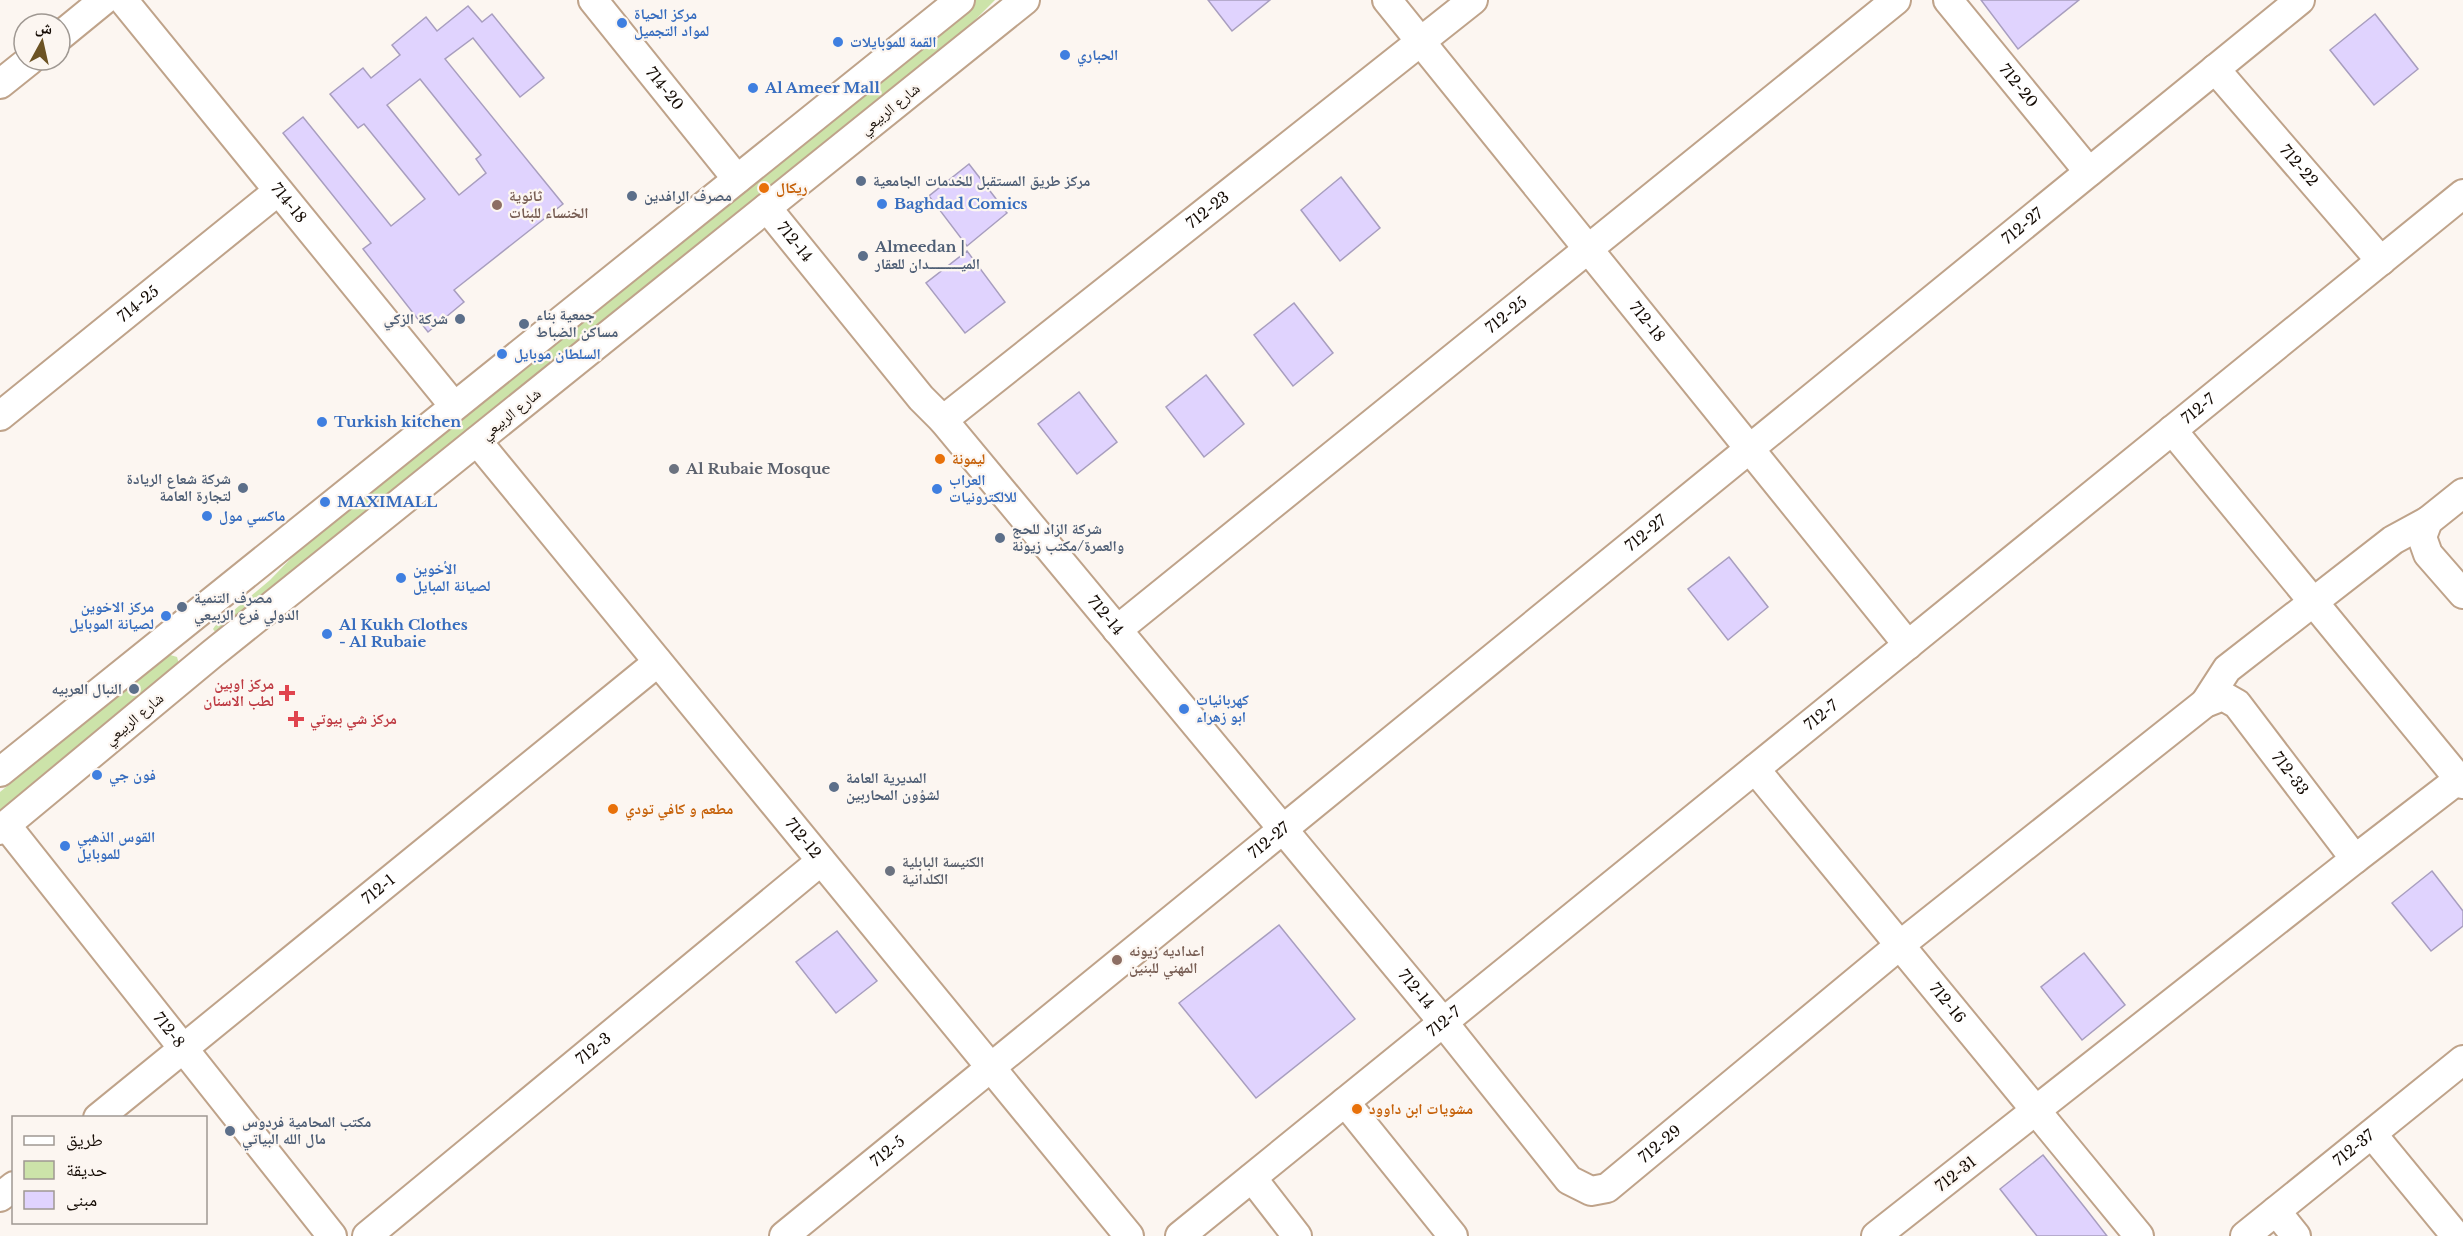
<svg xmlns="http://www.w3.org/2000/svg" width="2463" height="1236" font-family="'Libre Baskerville','Noto Naskh Arabic',serif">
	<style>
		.green { fill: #cce3a9 }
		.building { fill: #e0d3fe; stroke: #a89ebf; stroke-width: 1.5; fill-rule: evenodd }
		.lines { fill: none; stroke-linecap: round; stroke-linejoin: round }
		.minor-casing { stroke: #bfa38a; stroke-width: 32 }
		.minor { stroke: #fff; stroke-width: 28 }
		.shop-dot { fill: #3f7fe0; stroke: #fcf6f1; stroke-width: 2 }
		.service-dot { fill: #5c6f8a; stroke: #fcf6f1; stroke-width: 2 }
		.food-dot { fill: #e8710a; stroke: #fcf6f1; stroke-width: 2 }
		.education-dot { fill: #8d6e63; stroke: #fcf6f1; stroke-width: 2 }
		.worship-dot { fill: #6b7280; stroke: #fcf6f1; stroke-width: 2 }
		.health-dot { fill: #e0444e; stroke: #fcf6f1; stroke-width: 2 }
		.labels { text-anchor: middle; stroke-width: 4.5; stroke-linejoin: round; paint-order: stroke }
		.shop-label { font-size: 15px; font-weight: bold; fill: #366cbe; stroke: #fcf6f1; text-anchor: start }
		.street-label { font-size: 15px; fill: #140b04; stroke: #fcf6f1 }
		.service-label { font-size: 15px; font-weight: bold; fill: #4e5e75; stroke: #fcf6f1; text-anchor: start }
		.food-label { font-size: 15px; font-weight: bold; fill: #c56008; stroke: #fcf6f1; text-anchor: start }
		.education-label { font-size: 15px; font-weight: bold; fill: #785e54; stroke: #fcf6f1; text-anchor: start }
		.worship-label { font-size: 15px; font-weight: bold; fill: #5b616d; stroke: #fcf6f1; text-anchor: start }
		.health-label { font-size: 15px; font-weight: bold; fill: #be3a42; stroke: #fcf6f1; text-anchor: end }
	</style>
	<rect width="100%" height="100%" fill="#fcf6f1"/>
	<g class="green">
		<polygon points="972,0 995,0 963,32 219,633 216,633 213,629 215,626 270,580 336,512"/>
		<polygon points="167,654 177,657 179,664 0,814 0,792"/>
	</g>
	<g class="building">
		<polygon points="1208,0 1270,0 1232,31"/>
		<polygon points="1981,0 2079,0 2018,49"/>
		<path d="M468 6 482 22 492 14 544 78 520 97 473 38 445 59 563 204 454 290 464 302 428 332 363 249 371 243 283 133 303 117 391 226 425 199 364 124 358 128 330 94 363 68 371 78 400 55 392 45 426 17 437 31ZM420 79 481 155 476 159 486 173 459 195 387 105Z"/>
		<polygon points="2375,14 2418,69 2374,105 2330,50"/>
		<polygon points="969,164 1007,213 967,246 929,196"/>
		<polygon points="1341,177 1380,228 1340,261 1301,210"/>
		<polygon points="967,251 1005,302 965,333 926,283"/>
		<polygon points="1294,303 1333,353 1293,386 1254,335"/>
		<polygon points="1206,375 1244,424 1204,457 1166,407"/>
		<polygon points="1079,392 1117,442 1077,474 1038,424"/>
		<polygon points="1729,557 1768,607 1728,640 1688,589"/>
		<polygon points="2432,871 2463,911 2463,926 2431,951 2392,903"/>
		<polygon points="1279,925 1355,1019 1256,1098 1179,1003"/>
		<polygon points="837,931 877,981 836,1013 796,962"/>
		<polygon points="2084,953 2125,1005 2082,1040 2041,987"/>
		<polygon points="2043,1155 2086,1209 2107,1236 2037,1236 2000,1189"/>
	</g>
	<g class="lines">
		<g class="minor-casing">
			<g id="minor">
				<path id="s1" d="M123 0 454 406"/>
				<path id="s2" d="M593 0 737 179"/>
				<path id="s3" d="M1387 0 1908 645"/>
				<path id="s4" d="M1948 0 2089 172"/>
				<polyline points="60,36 104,0"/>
				<path id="s5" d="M2215 69 2381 261"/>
				<polyline points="0,84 30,60"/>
				<path id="s6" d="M767 208 921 398 943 420 1443 1022 1569 1180 1591 1191 1607 1188 1900 945 2205 703 2223 696 2237 704 2355 859 1876 1236"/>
				<path id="s7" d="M0 416 278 191"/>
				<path id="s8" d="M943 420 1473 0"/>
				<polyline points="2172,430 2463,784"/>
				<path id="s9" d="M477 441 1129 1236"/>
				<polyline points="2463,493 2428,521 2422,537 2428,554 2463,594"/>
				<path id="s10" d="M1117 630 1896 0"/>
				<polyline points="2205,703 2227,669 2393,540 2428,521"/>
				<path id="s11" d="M1755 769 2139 1236"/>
				<polyline points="0,772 960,0"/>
				<path id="s12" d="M6 825 332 1236"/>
				<polyline points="0,830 212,654 1025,0"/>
				<polyline points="2355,859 2459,779"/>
				<polyline points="1345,1102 1453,1236"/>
				<path id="s13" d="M98 1118 658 662"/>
				<polyline points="2372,1134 2456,1236"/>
				<polyline points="1252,1178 1297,1236"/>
				<polyline points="0,1197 14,1186"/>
				<polyline points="2276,1211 2296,1236"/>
				<path id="s14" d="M367 1236 821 861"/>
				<path id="s15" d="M784 1236 2300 0"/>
				<path id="s16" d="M1180 1236 2463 194"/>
				<path id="s17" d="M2245 1236 2463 1060"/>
			</g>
		</g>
		<use href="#minor" class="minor"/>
	</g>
	<g class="shop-dot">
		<circle cx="622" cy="23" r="6"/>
		<circle cx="838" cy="42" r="6"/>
		<circle cx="1065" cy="55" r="6"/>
		<circle cx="753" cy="88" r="6"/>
		<circle cx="882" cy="204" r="6"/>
		<circle cx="502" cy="354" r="6"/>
		<circle cx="322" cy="422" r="6"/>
		<circle cx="937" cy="489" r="6"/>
		<circle cx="325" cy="502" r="6"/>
		<circle cx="207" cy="516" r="6"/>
		<circle cx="401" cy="578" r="6"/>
		<circle cx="166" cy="616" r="6"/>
		<circle cx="327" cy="634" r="6"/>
		<circle cx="1184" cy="709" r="6"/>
		<circle cx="97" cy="775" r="6"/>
		<circle cx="65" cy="846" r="6"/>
	</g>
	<g class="service-dot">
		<circle cx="861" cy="181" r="6"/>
		<circle cx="632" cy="196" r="6"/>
		<circle cx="863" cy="256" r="6"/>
		<circle cx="460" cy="319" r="6"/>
		<circle cx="524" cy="324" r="6"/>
		<circle cx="243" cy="488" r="6"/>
		<circle cx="1000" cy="538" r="6"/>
		<circle cx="182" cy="607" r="6"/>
		<circle cx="134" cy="689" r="6"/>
		<circle cx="834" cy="787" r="6"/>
		<circle cx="230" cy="1131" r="6"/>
	</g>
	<g class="food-dot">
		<circle cx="764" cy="188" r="6"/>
		<circle cx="940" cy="459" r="6"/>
		<circle cx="613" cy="809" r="6"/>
		<circle cx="1357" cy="1109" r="6"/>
	</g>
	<g class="education-dot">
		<circle cx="497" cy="205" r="6"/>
		<circle cx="1117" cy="960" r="6"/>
	</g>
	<g class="worship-dot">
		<circle cx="674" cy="469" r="6"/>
		<circle cx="890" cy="871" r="6"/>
	</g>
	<g class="health-dot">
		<path d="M284 684h6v6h6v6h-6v6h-6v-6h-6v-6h6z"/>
		<path d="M293 710h6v6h6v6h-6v6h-6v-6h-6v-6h6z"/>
	</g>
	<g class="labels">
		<g class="shop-label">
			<text x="634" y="19">مركز الحياة<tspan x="634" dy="17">لمواد التجميل</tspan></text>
			<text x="850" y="47">القمة للموبايلات</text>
			<text x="1077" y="60">الحباري</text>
			<text x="765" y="93">Al Ameer Mall</text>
			<text x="894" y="209">Baghdad Comics</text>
			<text x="514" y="359">السلطان موبايل</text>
			<text x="334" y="427">Turkish kitchen</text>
			<text x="949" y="485">العراب<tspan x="949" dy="17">للالكترونيات</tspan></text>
			<text x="337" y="507">MAXIMALL</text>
			<text x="219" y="521">ماكسي مول</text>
			<text x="413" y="574">الأخوين<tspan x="413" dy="17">لصيانة المبايل</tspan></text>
			<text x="154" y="612" text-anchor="end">مركز الاخوين<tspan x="154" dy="17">لصيانة الموبايل</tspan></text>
			<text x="339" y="630">Al Kukh Clothes<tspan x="339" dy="17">- Al Rubaie</tspan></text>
			<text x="1196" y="705">كهربائيات<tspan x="1196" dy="17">ابو زهراء</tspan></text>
			<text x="109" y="780">فون جي</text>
			<text x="77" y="842">القوس الذهبي<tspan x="77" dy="17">للموبايل</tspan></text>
		</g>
		<g class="street-label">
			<text dy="5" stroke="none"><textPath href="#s4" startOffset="111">712-20</textPath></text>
			<text dy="5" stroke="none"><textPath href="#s2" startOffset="114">714-20</textPath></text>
			<text transform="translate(890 109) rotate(-39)" y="5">شارع الربيعي</text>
			<text dy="5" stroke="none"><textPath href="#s5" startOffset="128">712-22</textPath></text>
			<text dy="5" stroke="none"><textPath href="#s1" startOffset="262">714-18</textPath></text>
			<text dy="5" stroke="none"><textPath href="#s8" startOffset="338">712-23</textPath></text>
			<text dy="5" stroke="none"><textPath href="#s15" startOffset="1598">712-27</textPath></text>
			<text dy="5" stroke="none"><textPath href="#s6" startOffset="44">712-14</textPath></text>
			<text dy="5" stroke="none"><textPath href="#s7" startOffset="178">714-25</textPath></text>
			<text dy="5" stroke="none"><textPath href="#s10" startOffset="501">712-25</textPath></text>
			<text dy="5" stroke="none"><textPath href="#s3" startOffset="414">712-18</textPath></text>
			<text dy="5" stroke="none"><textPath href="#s16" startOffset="1312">712-7</textPath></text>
			<text transform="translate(511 414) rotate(-39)" y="5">شارع الربيعي</text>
			<text dy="5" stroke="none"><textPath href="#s15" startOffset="1112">712-27</textPath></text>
			<text dy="5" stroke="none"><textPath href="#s6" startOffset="530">712-14</textPath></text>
			<text dy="5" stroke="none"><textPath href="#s16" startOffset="826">712-7</textPath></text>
			<text transform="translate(134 719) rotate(-40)" y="5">شارع الربيعي</text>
			<text dy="5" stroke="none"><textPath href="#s6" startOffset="2194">712-33</textPath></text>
			<text dy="5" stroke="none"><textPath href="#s9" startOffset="514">712-12</textPath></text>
			<text dy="5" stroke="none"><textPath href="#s15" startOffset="626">712-27</textPath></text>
			<text dy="5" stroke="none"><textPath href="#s13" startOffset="362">712-1</textPath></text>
			<text dy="5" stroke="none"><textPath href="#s6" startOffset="1016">712-14</textPath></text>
			<text dy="5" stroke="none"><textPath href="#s11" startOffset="303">712-16</textPath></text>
			<text dy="5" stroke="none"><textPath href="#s16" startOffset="340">712-7</textPath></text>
			<text dy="5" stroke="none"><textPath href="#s12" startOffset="262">712-8</textPath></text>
			<text dy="5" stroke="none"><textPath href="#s14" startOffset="294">712-3</textPath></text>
			<text dy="5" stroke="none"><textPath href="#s6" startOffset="1370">712-29</textPath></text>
			<text dy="5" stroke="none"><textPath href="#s17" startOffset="140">712-37</textPath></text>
			<text dy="5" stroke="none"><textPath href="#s15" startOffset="134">712-5</textPath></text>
			<text transform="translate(1956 1174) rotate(-38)" y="5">712-31</text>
		</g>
		<g class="service-label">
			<text x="873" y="186">مركز طريق المستقبل للخدمات الجامعية</text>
			<text x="644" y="201">مصرف الرافدين</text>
			<text x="875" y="252">Almeedan |<tspan x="875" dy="17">الميــــــــــدان للعقار</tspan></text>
			<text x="536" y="320">جمعية بناء<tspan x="536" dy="17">مساكن الضباط</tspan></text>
			<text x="448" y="324" text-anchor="end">شركة الزكي</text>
			<text x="231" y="484" text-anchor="end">شركة شعاع الريادة<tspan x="231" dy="17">لتجارة العامة</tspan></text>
			<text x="1012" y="534">شركة الزاد للحج<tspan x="1012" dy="17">والعمرة/مكتب زيونة</tspan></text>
			<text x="194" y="603">مصرف التنمية<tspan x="194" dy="17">الدولي فرع الربيعي</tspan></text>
			<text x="122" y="694" text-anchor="end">النبال العربيه</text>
			<text x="846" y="783">المديرية العامة<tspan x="846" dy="17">لشؤون المحاربين</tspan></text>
			<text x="242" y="1127">مكتب المحامية فردوس<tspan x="242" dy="17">مال الله البياتي</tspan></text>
		</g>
		<g class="food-label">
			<text x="776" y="193">ريكال</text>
			<text x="952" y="464">ليمونة</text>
			<text x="625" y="814">مطعم و كافي تودي</text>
			<text x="1369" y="1114">مشويات ابن داوود</text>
		</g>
		<g class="education-label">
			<text x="509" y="201">ثانوية<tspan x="509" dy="17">الخنساء للبنات</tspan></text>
			<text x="1129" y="956">اعداديه زيونه<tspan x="1129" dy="17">المهني للبنين</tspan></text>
		</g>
		<g class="worship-label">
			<text x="686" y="474">Al Rubaie Mosque</text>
			<text x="902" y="867">الكنيسة البابلية<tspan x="902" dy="17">الكلدانية</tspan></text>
		</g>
		<g class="health-label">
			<text x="274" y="689">مركز اوبين<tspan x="274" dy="17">لطب الاسنان</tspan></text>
			<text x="310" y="724" text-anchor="start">مركز شي بيوتي</text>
		</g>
	</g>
	<rect x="12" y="1116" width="195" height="108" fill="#fcf6f1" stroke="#9f9892" stroke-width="1.5"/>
	<rect x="24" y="1136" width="30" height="9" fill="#ffffff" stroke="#9f9892" stroke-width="1.5"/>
	<text x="66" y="1146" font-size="18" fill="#140b04">طريق</text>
	<rect x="24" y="1161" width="30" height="18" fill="#cce3a9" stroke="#9f9892" stroke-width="1.5"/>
	<text x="66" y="1176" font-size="18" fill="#140b04">حديقة</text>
	<rect x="24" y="1191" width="30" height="18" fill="#e0d3fe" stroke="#9f9892" stroke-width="1.5"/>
	<text x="66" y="1206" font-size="18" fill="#140b04">مبنى</text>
	<g transform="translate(42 42) rotate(8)"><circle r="28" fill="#fcf6f1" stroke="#9f9892" stroke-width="1.5"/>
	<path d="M0-4.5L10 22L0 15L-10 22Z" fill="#6c5324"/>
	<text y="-9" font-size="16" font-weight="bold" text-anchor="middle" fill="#140b04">ش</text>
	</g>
</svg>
